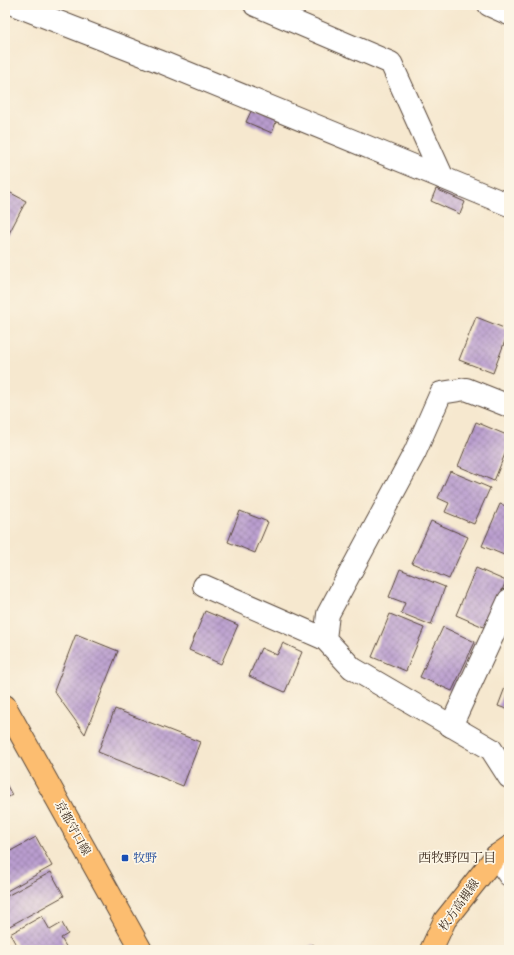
<svg xmlns="http://www.w3.org/2000/svg" width="514" height="955" font-family="Vollkorn,'Noto Serif JP',serif">
	<style>
		.building { fill: url(#building-cross-hatch) }
		.lines { fill: none; stroke-linecap: round; stroke-linejoin: round }
		.minor-casing { stroke: #574639; stroke-width: 24 }
		.major-casing { stroke: #574639; stroke-width: 24 }
		.minor { stroke: #fff; stroke-width: 22 }
		.major { stroke: #fcbd6f; stroke-width: 22 }
		.transit-dot { fill: #1a4fb4; stroke: #fcf5e5; stroke-width: 1.5 }
		.labels { text-anchor: middle; stroke-width: 3.5; stroke-linejoin: round; paint-order: stroke }
		.street-label { font-size: 12px; fill: #3b2a1e; stroke: #fcf5e5 }
		.transit-label { font-size: 12px; fill: #164399; stroke: #fcf5e5; text-anchor: start }
		.neighbourhood-label { font-size: 13px; fill: #3b2a1e; stroke: #fcf5e5 }
	</style>
	<defs>
		<pattern id="building-cross-hatch" width="8" height="8" patternUnits="userSpaceOnUse"><rect width="8" height="8" fill="#b99dcf"/><path d="M0 0l8 8M0 8l8-8" fill="none" stroke="#9880a7"/></pattern>
	</defs>
	<rect width="100%" height="100%" fill="#fcf5e5"/>
	<filter id="ink" filterUnits="userSpaceOnUse"><feTurbulence type="fractalNoise" baseFrequency=".025" numOctaves="2"/><feDisplacementMap in="SourceGraphic" scale="8" xChannelSelector="R" yChannelSelector="G"/><feConvolveMatrix kernelMatrix="1 2 1 2 8 2 1 2 1" color-interpolation-filters="sRGB"/></filter>
	<filter id="wash" filterUnits="userSpaceOnUse"><feTurbulence type="fractalNoise" baseFrequency=".012" numOctaves="4" result="noise"/><feDisplacementMap in="SourceGraphic" scale="16" xChannelSelector="R" yChannelSelector="G"/><feGaussianBlur stdDeviation="0.9" result="paint"/><feColorMatrix in="noise" values="0 0 0 0 0 0 0 0 0 0 0 0 0 0 0 0 0 1.4 0 .05"/><feComposite in="paint" operator="in"/></filter>
	<g filter="url(#wash)">
		<rect width="100%" height="100%" fill="#f6e8cf"/>
		<g id="blocks">
			<g class="building">
				<polygon points="253,107 278,117 272,133 246,122"/>
				<polygon points="436,189 465,202 460,214 431,201"/>
				<polygon points="5,190 26,201 5,241"/>
				<polygon points="476,317 509,330 493,373 459,360"/>
				<polygon points="476,422 509,436 509,444 494,481 458,466"/>
				<polygon points="450,471 490,488 474,524 445,512 449,503 438,498"/>
				<polygon points="500,504 509,507 509,557 482,546"/>
				<polygon points="240,511 268,522 255,553 228,542"/>
				<polygon points="431,521 468,537 449,579 412,563"/>
				<polygon points="476,568 506,581 486,628 456,615"/>
				<polygon points="400,569 445,587 431,625 401,613 405,603 389,597"/>
				<polygon points="205,611 238,625 221,664 189,650"/>
				<polygon points="390,614 424,628 406,671 372,657"/>
				<polygon points="443,627 475,642 452,691 420,677"/>
				<polygon points="76,634 118,651 85,734 54,691"/>
				<polygon points="283,643 302,652 285,692 249,676 261,648 277,655"/>
				<polygon points="509,677 509,710 498,706"/>
				<polygon points="115,709 200,742 183,786 98,752"/>
				<polygon points="5,782 12,795 5,799"/>
				<polygon points="36,837 52,866 5,892 5,854"/>
				<polygon points="51,872 64,896 6,928 5,897"/>
				<polygon points="42,916 50,930 62,923 68,934 61,938 68,950 19,950 10,934"/>
				<polygon points="313,944 317,950 303,950"/>
			</g>
		</g>
	</g>
	<g filter="url(#ink)">
		<use href="#blocks" fill-opacity="0" stroke="#574639" stroke-width="1"/>
		<g class="lines">
			<g class="minor-casing">
				<g id="minor">
					<polyline points="15,5 161,62 509,205"/>
					<polyline points="255,5 391,63 443,178"/>
					<polyline points="489,5 509,14"/>
					<polyline points="509,406 466,389 441,393 415,452 328,614 325,639 352,668 491,749 509,777"/>
					<polyline points="204,586 325,639"/>
					<polyline points="451,726 509,600"/>
					<polyline points="496,856 509,875"/>
				</g>
			</g>
			<g class="major-casing">
				<g id="major">
					<polyline points="5,706 141,950"/>
					<polyline points="431,950 445,920 496,856 509,847"/>
				</g>
			</g>
			<use href="#minor" class="minor"/>
			<use href="#major" class="major"/>
		</g>
	</g>
	<rect class="transit-dot" x="121" y="854" width="8" height="8" rx="2"/>
	<g class="labels">
		<g class="street-label">
			<text transform="translate(73 828) rotate(61)" y="4">京都守口線</text>
			<text transform="translate(459 905) rotate(-55)" y="4">枚方高槻線</text>
		</g>
		<g class="transit-label">
			<text x="133" y="862">牧野</text>
		</g>
		<g class="neighbourhood-label">
			<text x="457" y="862">西牧野四丁目</text>
		</g>
	</g>
	<rect width="514" height="955" fill="none" stroke="#fcf5e5" stroke-width="20"/>
</svg>
